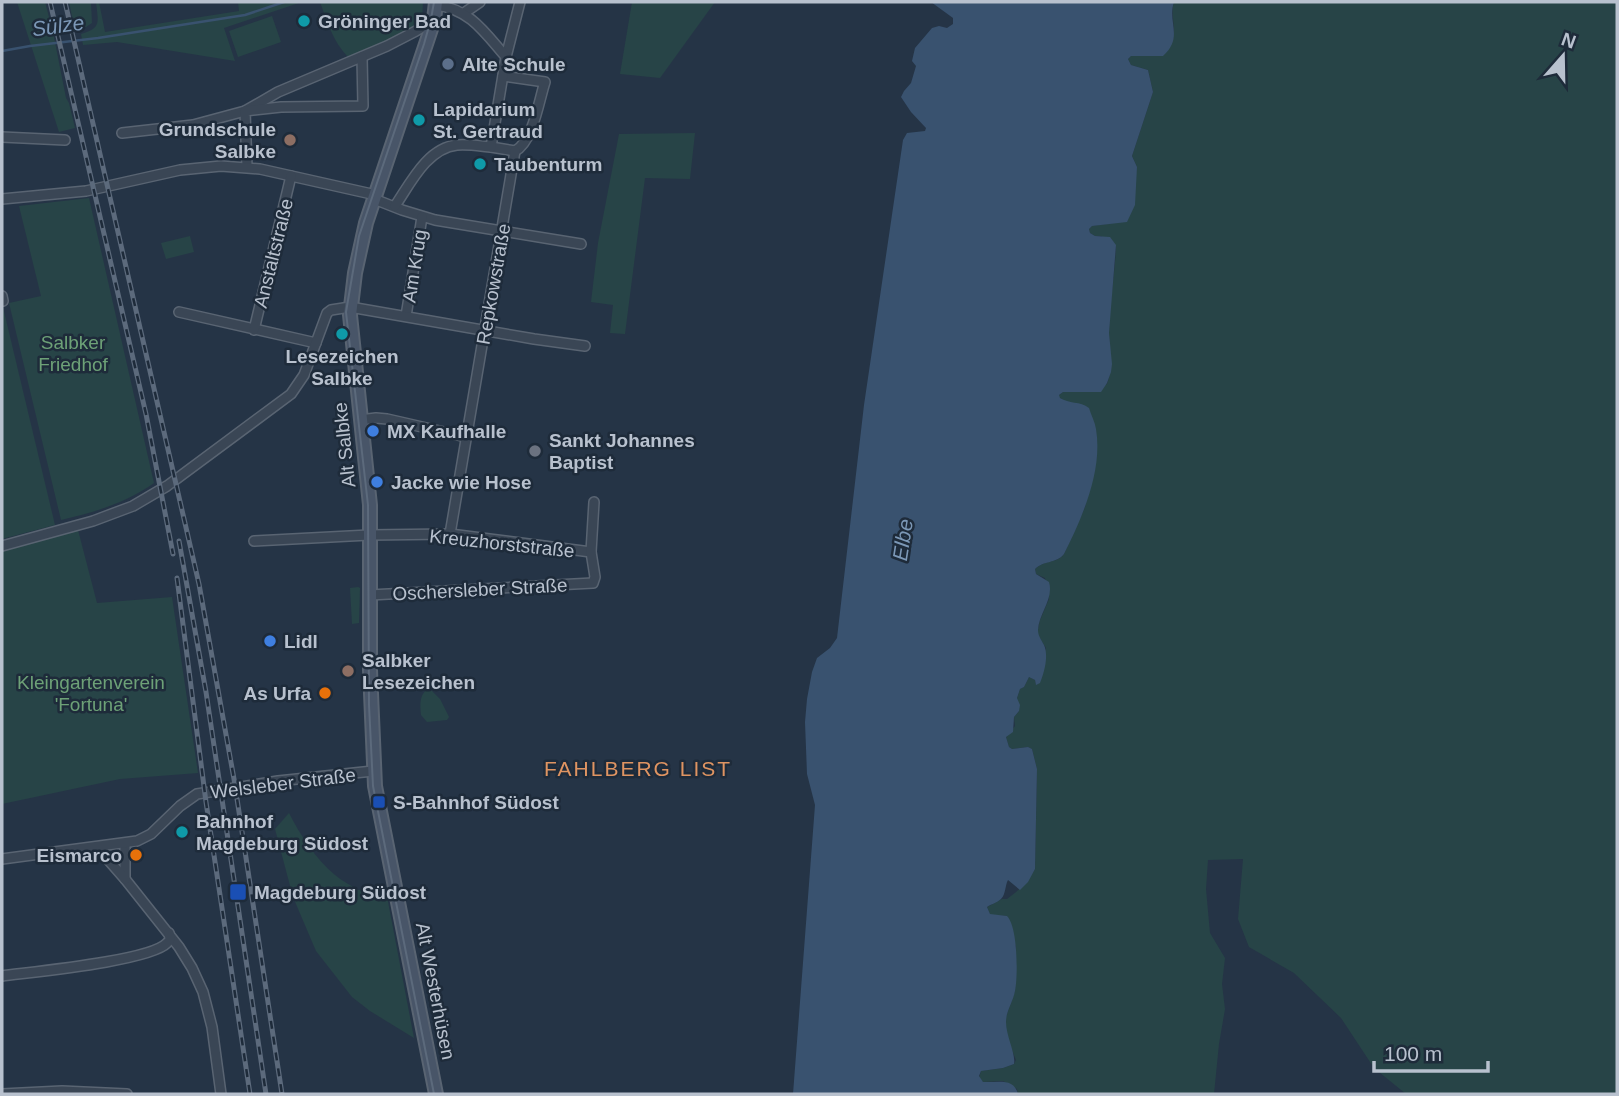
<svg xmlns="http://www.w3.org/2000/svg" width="1619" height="1096" font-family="Arial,sans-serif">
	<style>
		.green { fill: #274447 }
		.water { fill: #39526f }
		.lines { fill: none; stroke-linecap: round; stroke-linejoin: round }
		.stream { stroke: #39526f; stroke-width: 2.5 }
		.street-casing { stroke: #596472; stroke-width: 12 }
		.secondary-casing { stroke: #596472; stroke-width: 16 }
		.street { stroke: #3a4655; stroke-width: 9 }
		.secondary { stroke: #485568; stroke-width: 12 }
		.tram { stroke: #5c6a7c; stroke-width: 2 }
		.rail-casing { stroke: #5c6a7c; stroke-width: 5 }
		.rail { stroke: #1e2b3a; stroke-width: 2.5; stroke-dasharray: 8; stroke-linecap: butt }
		.culture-dot { fill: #0f9aa8; stroke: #1e2b3a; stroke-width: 2.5 }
		.service-dot { fill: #5c6f8a; stroke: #1e2b3a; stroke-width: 2.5 }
		.education-dot { fill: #8d6e63; stroke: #1e2b3a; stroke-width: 2.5 }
		.shop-dot { fill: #3f7fe0; stroke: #1e2b3a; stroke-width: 2.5 }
		.worship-dot { fill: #6b7280; stroke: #1e2b3a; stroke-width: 2.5 }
		.food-dot { fill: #e8710a; stroke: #1e2b3a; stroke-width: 2.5 }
		.transit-dot { fill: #1a4fb4; stroke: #1e2b3a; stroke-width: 2.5 }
		.labels { text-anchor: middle; stroke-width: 5; stroke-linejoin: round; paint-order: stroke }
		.poi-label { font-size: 19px; font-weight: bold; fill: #b8c1ce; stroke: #1e2b3a; text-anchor: start }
		.street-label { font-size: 19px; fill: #b8c1ce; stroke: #1e2b3a }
		.park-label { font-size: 19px; fill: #6da177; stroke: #1e2b3a }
		.water-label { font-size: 21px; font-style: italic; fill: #7c98b7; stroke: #1e2b3a }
		.neighbourhood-label { font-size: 21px; letter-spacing: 2px; fill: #df9462; stroke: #1e2b3a }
	</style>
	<rect width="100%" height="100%" fill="#253446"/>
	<g class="green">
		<polygon points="17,2 45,2 53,32 66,98 69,103 75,128 59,132"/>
		<polygon points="69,2 91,2 92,23 86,27 75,30"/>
		<path d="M96 2H99L105 32 239 11 238 2H262L263 3 302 2 224 28 235 61 117 42 83 45 81 34C102 28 98 22 96 2Z"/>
		<path d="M320 2H423L422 21C402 39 372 47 348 57 333 42 327 21 320 2Z"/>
		<polygon points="632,2 715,2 660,78 620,74"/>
		<path d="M1174 2H1617V1094H1406L1374 1068 1341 1018 1294 973 1249 947 1238 919 1243 859 1208 860 1206 889 1210 933 1225 958 1222 984 1225 1009 1219 1044 1214 1094H1018L1017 1089 1003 1081 983 1082 979 1078 981 1071 1003 1068 1014 1064 1016 1060 1007 1038 1005 1020 1015 991 1016 947 1007 916 990 915 987 907 1002 899H1007C1022 888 1025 884 1035 869L1037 769 1032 749 1028 747 1012 749 1009 747 1006 737 1015 726 1014 717 1019 711 1017 698 1020 689 1024 687 1029 677 1035 680 1036 684 1046 648 1037 634 1040 620 1049 599 1045 578 1036 574 1035 569C1046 559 1056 564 1064 554L1085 507 1096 461 1066 402 1059 397V395L1063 392H1085L1107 384C1114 364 1109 354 1109 334 1109 305 1115 275 1116 246L1101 236H1095L1090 233 1089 229 1092 226 1127 221 1137 167 1132 156 1153 92 1148 70 1131 65 1128 59 1131 56 1173 39C1176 25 1170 14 1174 2Z"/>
		<polygon points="272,16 281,42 238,57 229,31"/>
		<polygon points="695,133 690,179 645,178 625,334 610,333 613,305 591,302 598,243 619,134"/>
		<path d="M89 198 154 483C126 503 95 512 61 520L9 303 41 296 19 206Z"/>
		<polygon points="190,236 194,252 166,259 161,243"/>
		<polygon points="2,303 55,525 2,539"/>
		<polygon points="78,530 97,603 172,597 198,773 120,779 2,804 2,550"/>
		<polygon points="358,587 360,588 359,623 352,624 350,588"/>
		<path d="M429 688 440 699 449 717 447 720 427 722 421 715C420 704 419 694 429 688Z"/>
		<path d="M289 813C300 835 316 859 335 875 342 881 351 885 358 890L385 886 414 1038 370 1011 352 997 316 951 293 897 275 829Z"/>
	</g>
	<path class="water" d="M931 2H1174C1167 22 1184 37 1163 56H1131L1128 59 1131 65 1148 70 1153 92 1132 156 1137 167 1135 205 1127 222 1092 226 1089 229 1090 233 1095 236 1110 237 1116 245 1109 333 1112 364 1111 372 1107 383 1101 392H1063L1059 395 1060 398C1069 404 1080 401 1089 408 1091 415 1095 422 1096 429 1103 471 1082 518 1064 554 1056 564 1044 560 1035 569L1036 574 1049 582C1054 599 1039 613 1038 630 1038 636 1041 639 1044 645 1049 656 1044 673 1040 683L1036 685 1035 680 1029 677 1024 687 1020 689 1017 698 1020 705 1019 711 1014 717 1013 732 1006 737 1009 747 1012 749 1028 747 1032 749 1037 769 1035 869 1028 882 1020 890 1008 880C1005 885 1006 894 1001 899 997 903 991 904 987 907L990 914 1007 916C1018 927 1018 976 1015 991 1013 1002 1006 1011 1006 1022 1006 1036 1016 1054 1014 1064L1003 1068 981 1071 979 1076 983 1082C997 1083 1014 1077 1018 1094H793L815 805 807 774 805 722 807 699 812 672 817 658 830 648 837 638 864 405 903 140 907 133 925 131 926 128 911 112 901 97 904 91 911 83 916 66 912 61 915 48 932 28 939 26 947 28 953 24V18Z"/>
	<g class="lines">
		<polyline class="stream" points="2,51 30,46 98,38 245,15 284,2"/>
		<g class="street-casing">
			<g id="street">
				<polyline points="464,13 480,2"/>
				<polyline points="506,57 520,2"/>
				<path d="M503 76 545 82C539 100 533 142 515 151"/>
				<polyline points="122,133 193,125 245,111 278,92 387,46 416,31 434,20"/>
				<polyline points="2,137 65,140"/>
				<polyline points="491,147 515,151"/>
				<polyline points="247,167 245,111 281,107 363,106 362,57"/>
				<polyline points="2,199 86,191 180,170 221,166 260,169 376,195"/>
				<polyline points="374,199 402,210 435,220 581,244"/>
				<path d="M395 206C410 184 427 148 457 145 468 144 480 146 491 147L506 57C485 33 470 9 436 5"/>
				<polyline points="2,296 3,301"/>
				<polyline points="179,312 316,343"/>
				<polyline points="406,316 422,217"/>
				<polyline points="254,330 291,176"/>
				<polyline points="360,420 376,418 387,419 466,437"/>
				<polyline points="450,534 515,151"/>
				<polyline points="254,541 369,535 450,534 591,552"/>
				<polyline points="2,546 93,521 133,506 167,486 291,394 304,375 327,313 331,310 350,307 534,339 585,346"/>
				<polyline points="370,595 593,583 595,577 591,552 594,502"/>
				<polyline points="125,844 125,879 179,947 192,968 203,992 212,1027 221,1094"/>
				<polyline points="97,847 125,879"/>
				<polyline points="2,859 137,841 151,834 180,806 197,794 278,781 373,771"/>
				<path d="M2 976C31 972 150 961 167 943 171 940 170 938 169 933"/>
				<polyline points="2,1094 62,1091 127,1094"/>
			</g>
		</g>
		<g class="secondary-casing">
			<polyline id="secondary" points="436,2 434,20 426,44 366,223 355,273 350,315 370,505 370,670 375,786 436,1094"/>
		</g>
		<use href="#street" class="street"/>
		<use href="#secondary" class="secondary"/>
		<polyline class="tram" points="434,2 431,19 424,44 359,236 346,312 368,505 369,705 373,786 434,1094"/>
		<g class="rail-casing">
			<g id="rail">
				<polyline points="50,2 146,414 173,554"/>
				<polyline points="65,2 199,584 234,779 282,1094"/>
				<polyline points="179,541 206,692 266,1094"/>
				<polyline points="177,578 206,802 250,1094"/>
			</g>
		</g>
		<use href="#rail" class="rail"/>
	</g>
	<g class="culture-dot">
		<circle cx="304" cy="21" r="7"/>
		<circle cx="419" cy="120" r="7"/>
		<circle cx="480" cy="164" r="7"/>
		<circle cx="342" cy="334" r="7"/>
		<circle cx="182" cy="832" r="7"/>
	</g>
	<circle class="service-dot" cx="448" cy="64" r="7"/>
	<g class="education-dot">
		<circle cx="290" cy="140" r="7"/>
		<circle cx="348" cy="671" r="7"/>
	</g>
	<g class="shop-dot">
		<circle cx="373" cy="431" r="7"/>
		<circle cx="377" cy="482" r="7"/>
		<circle cx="270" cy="641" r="7"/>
	</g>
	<circle class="worship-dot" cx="535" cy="451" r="7"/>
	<g class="food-dot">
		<circle cx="325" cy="693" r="7"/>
		<circle cx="136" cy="855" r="7"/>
	</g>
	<g class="transit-dot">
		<rect x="372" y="795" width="14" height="14" rx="3.5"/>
		<rect x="229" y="883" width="18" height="18" rx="3.5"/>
	</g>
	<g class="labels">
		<g class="poi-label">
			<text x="318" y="28">Gröninger Bad</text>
			<text x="462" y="71">Alte Schule</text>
			<text x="433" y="116">Lapidarium<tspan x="433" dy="22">St. Gertraud</tspan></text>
			<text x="276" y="136" text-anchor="end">Grundschule<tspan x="276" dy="22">Salbke</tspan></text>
			<text x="494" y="171">Taubenturm</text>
			<text x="342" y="363" text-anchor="middle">Lesezeichen<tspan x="342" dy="22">Salbke</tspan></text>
			<text x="387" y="438">MX Kaufhalle</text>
			<text x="549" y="447">Sankt Johannes<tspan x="549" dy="22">Baptist</tspan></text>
			<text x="391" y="489">Jacke wie Hose</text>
			<text x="284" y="648">Lidl</text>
			<text x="362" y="667">Salbker<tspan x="362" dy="22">Lesezeichen</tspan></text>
			<text x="311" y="700" text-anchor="end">As Urfa</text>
			<text x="393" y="809">S-Bahnhof Südost</text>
			<text x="196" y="828">Bahnhof<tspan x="196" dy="22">Magdeburg Südost</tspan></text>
			<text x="122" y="862" text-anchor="end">Eismarco</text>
			<text x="254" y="899">Magdeburg Südost</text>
		</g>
		<g class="street-label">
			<text transform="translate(273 253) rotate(-76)" y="7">Anstaltstraße</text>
			<text transform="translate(414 266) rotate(-81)" y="7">Am Krug</text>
			<text transform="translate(493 284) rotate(-80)" y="7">Repkowstraße</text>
			<text transform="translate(344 445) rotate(-96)" y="7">Alt Salbke</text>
			<text transform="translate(502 543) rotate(6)" y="7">Kreuzhorststraße</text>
			<text transform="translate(480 589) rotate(-3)" y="7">Oschersleber Straße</text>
			<text transform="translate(283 783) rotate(-7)" y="7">Welsleber Straße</text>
			<text transform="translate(436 991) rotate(79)" y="7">Alt Westerhüsen</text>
		</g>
		<g class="park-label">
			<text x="73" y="349">Salbker<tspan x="73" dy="22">Friedhof</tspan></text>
			<text x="91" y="689">Kleingartenverein<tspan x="91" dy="22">'Fortuna'</tspan></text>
		</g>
		<g class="water-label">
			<text transform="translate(58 26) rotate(-8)" y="7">Sülze</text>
			<text transform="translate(903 540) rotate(-81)" y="7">Elbe</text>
		</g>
		<g class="neighbourhood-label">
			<text x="638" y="776">FAHLBERG LIST</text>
		</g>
	</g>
	<rect width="1619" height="1096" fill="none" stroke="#b8c1ce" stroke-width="7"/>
	<g transform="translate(1563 56) rotate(20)" stroke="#1e2b3a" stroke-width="5" paint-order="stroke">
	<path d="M0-5L12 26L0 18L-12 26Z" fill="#b8c1ce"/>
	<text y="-10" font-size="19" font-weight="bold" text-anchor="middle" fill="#b8c1ce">N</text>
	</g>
	<path d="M1374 1061v10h114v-10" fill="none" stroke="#b8c1ce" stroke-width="3.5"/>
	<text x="1384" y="1061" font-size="21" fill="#b8c1ce" stroke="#1e2b3a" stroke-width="5" paint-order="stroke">100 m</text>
</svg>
